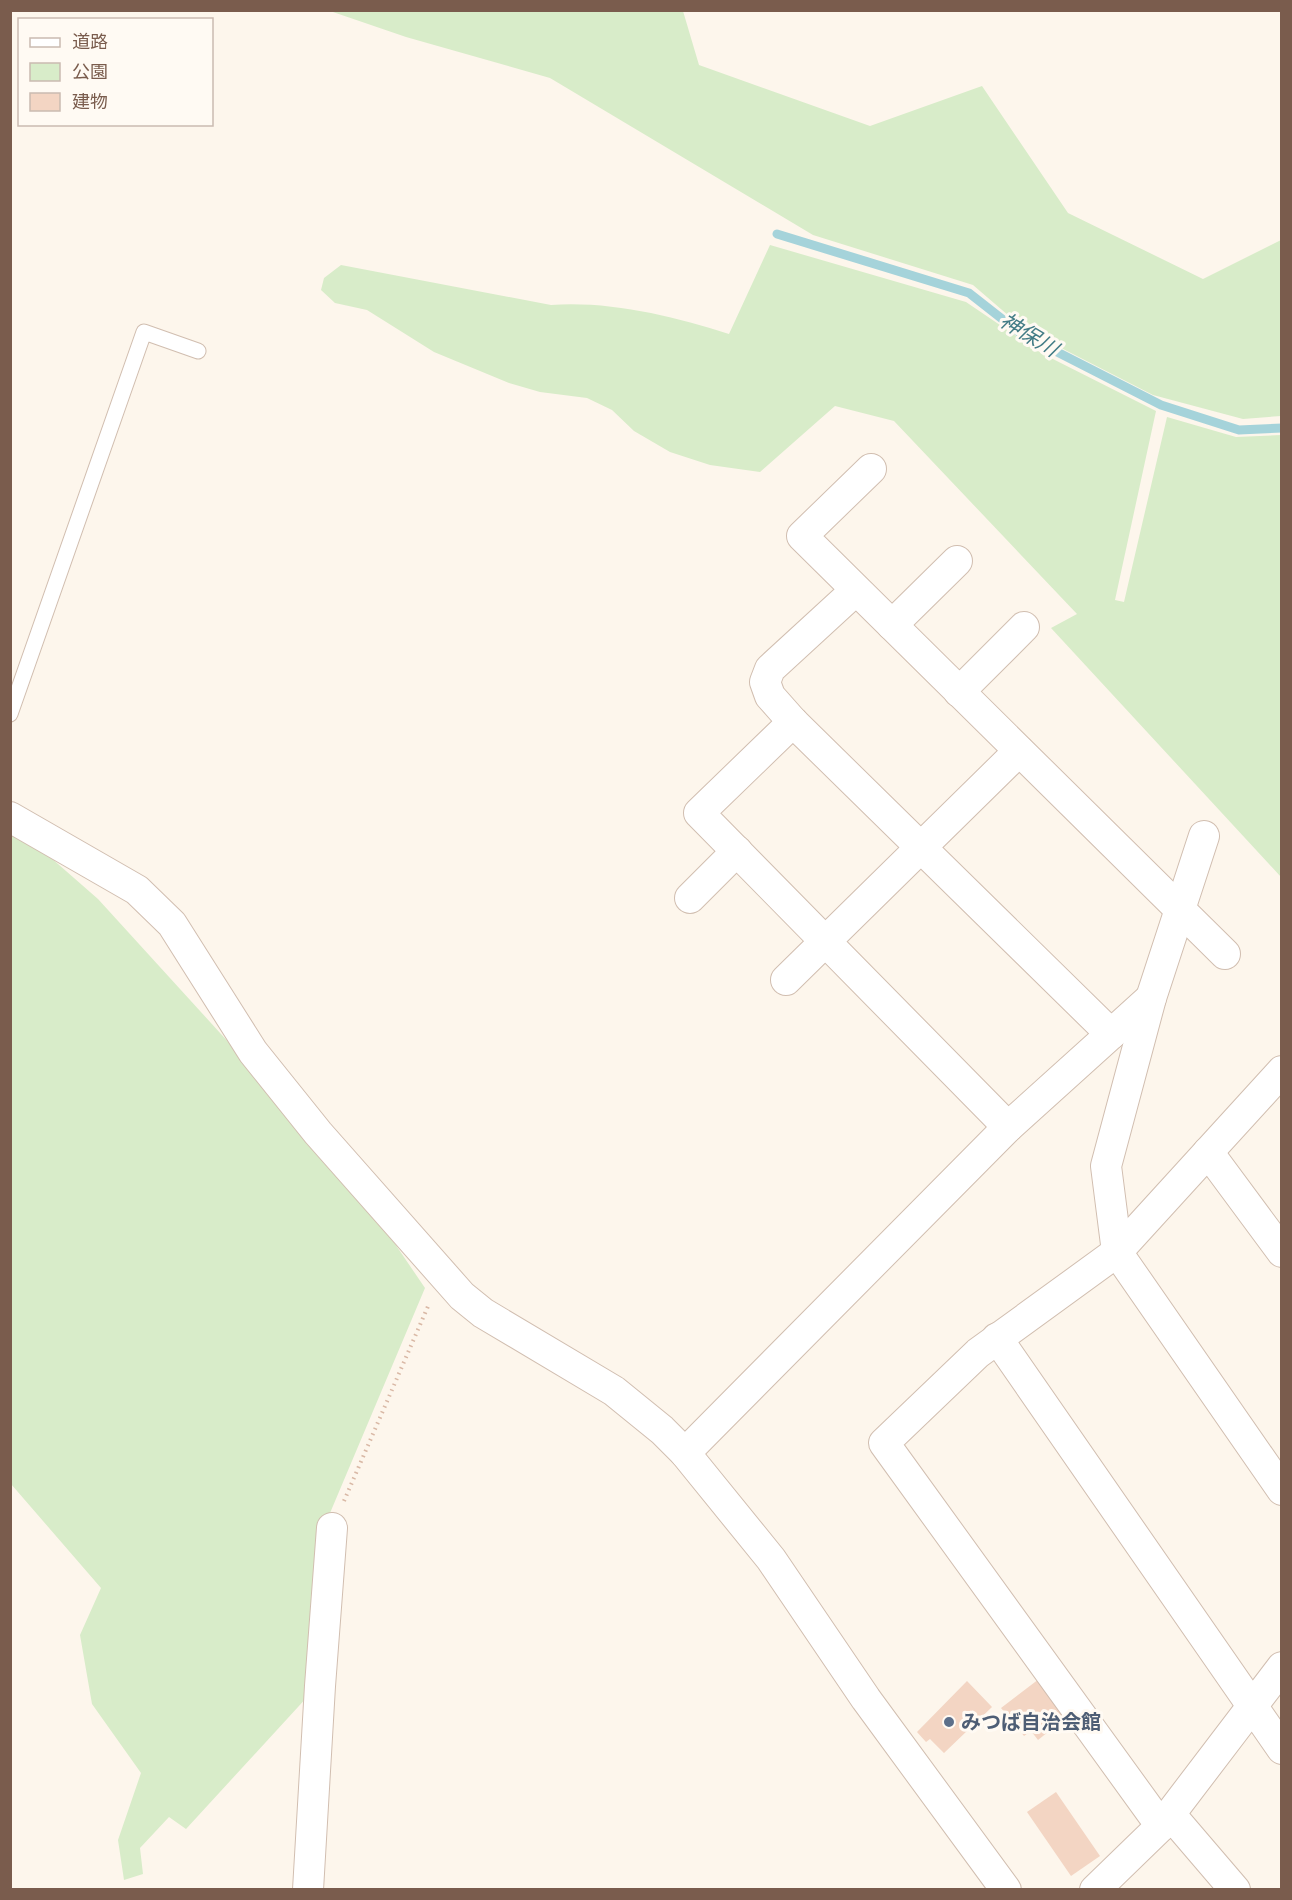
<svg xmlns="http://www.w3.org/2000/svg" width="1292" height="1900" font-family="'Public Sans','Noto Sans JP',sans-serif">
	<style>
		.green { fill: #d8ecc9 }
		.lines { fill: none; stroke-linecap: round; stroke-linejoin: round }
		.stream { stroke: #a5d3da; stroke-width: 9 }
		.building { fill: #f3d5c3 }
		.lane-casing { stroke: #d1beb0; stroke-width: 17 }
		.street-casing { stroke: #d1beb0; stroke-width: 32 }
		.path { stroke: #d9b8a5; stroke-width: 4; stroke-dasharray: 1.5 4.5; stroke-linecap: butt }
		.lane { stroke: #fff; stroke-width: 15 }
		.street { stroke: #fff; stroke-width: 30 }
		.service-dot { fill: #5c6f8a; stroke: #fffaf3; stroke-width: 2 }
		.labels { text-anchor: middle; stroke-width: 6; stroke-linejoin: round; paint-order: stroke }
		.service-label { font-size: 20px; font-weight: bold; fill: #4e5e75; stroke: #fffaf3; text-anchor: start }
		.water-label { font-size: 21px; font-style: italic; fill: #437c86; stroke: #fffaf3 }
	</style>
	<rect width="100%" height="100%" fill="#fdf6ec"/>
	<g class="green">
		<polygon points="330,11 683,11 699,65 870,126 982,86 1068,213 1203,279 1281,240 1281,416 1243,419 1153,395 1024,329 973,285 813,235 550,78 406,37"/>
		<path d="M770 245 966 302 1041 353 1156 411 1115 600 1124 602 1167 417 1236 437 1281 435V877L1051 628 1077 614 894 421 835 406 760 472 710 465 670 452 634 431 612 410 587 398 540 392 509 383 434 352 367 310 335 303 321 290 324 278 341 265 551 305C611 301 672 316 729 334Z"/>
		<polygon points="10,822 98,899 303,1124 376,1216 425,1288 322,1532 309,1695 186,1829 169,1817 140,1848 143,1874 124,1880 118,1840 141,1773 92,1704 80,1635 101,1588 11,1484"/>
	</g>
	<g class="lines">
		<polyline class="stream" points="777,234 969,293 1020,333 1161,405 1239,430 1282,428"/>
	</g>
	<g class="building">
		<polygon points="1039,1679 1068,1716 1038,1740 1031,1731 1024,1736 1001,1708"/>
		<polygon points="967,1681 992,1707 944,1753 930,1739 926,1742 917,1732"/>
		<polygon points="1056,1792 1100,1856 1071,1876 1027,1812"/>
	</g>
	<g class="lines">
		<g class="lane-casing">
			<polyline id="lane" points="10,714 144,332 198,351"/>
		</g>
		<g class="street-casing">
			<g id="street">
				<polyline points="871,469 802,536 1225,954"/>
				<polyline points="856,590 770,669 765,682 770,696 793,722 1111,1034"/>
				<polyline points="892,625 957,561"/>
				<polyline points="959,692 1024,627"/>
				<polyline points="793,722 699,813 1008,1127"/>
				<polyline points="10,817 137,890 172,924 253,1052 318,1133 462,1296 483,1313 614,1391 662,1430 685,1453 771,1559 866,1699 1006,1890"/>
				<polyline points="1204,836 1151,998 1106,1166 1117,1252 1282,1490"/>
				<polyline points="690,898 737,851"/>
				<polyline points="786,980 1019,751"/>
				<polyline points="1208,1152 1282,1252"/>
				<polyline points="997,1338 1282,1749"/>
				<polyline points="685,1453 1008,1127 1151,998"/>
				<polyline points="1170,1814 1235,1890"/>
				<polyline points="1161,1826 884,1443 978,1353 1117,1252 1282,1071"/>
				<polyline points="308,1890 320,1686 332,1528"/>
				<polyline points="1095,1890 1161,1826 1282,1667"/>
			</g>
		</g>
		<polyline class="path" points="344,1501 429,1304"/>
		<use href="#lane" class="lane"/>
		<use href="#street" class="street"/>
	</g>
	<circle class="service-dot" cx="949" cy="1722" r="6"/>
	<g class="labels">
		<g class="service-label">
			<text x="961" y="1729">みつば自治会館</text>
		</g>
		<g class="water-label">
			<text transform="translate(1029 335) rotate(31)" y="7">神保川</text>
		</g>
	</g>
	<rect width="1292" height="1900" fill="none" stroke="#7a5c4d" stroke-width="24"/>
	<rect x="18" y="18" width="195" height="108" fill="#fffaf3" stroke="#cabbb1" stroke-width="1.5"/>
	<rect x="30" y="38" width="30" height="9" fill="#ffffff" stroke="#cabbb1" stroke-width="1.5"/>
	<text x="72" y="48" font-size="18" fill="#7a5c4d">道路</text>
	<rect x="30" y="63" width="30" height="18" fill="#d8ecc9" stroke="#cabbb1" stroke-width="1.5"/>
	<text x="72" y="78" font-size="18" fill="#7a5c4d">公園</text>
	<rect x="30" y="93" width="30" height="18" fill="#f3d5c3" stroke="#cabbb1" stroke-width="1.5"/>
	<text x="72" y="108" font-size="18" fill="#7a5c4d">建物</text>
</svg>
